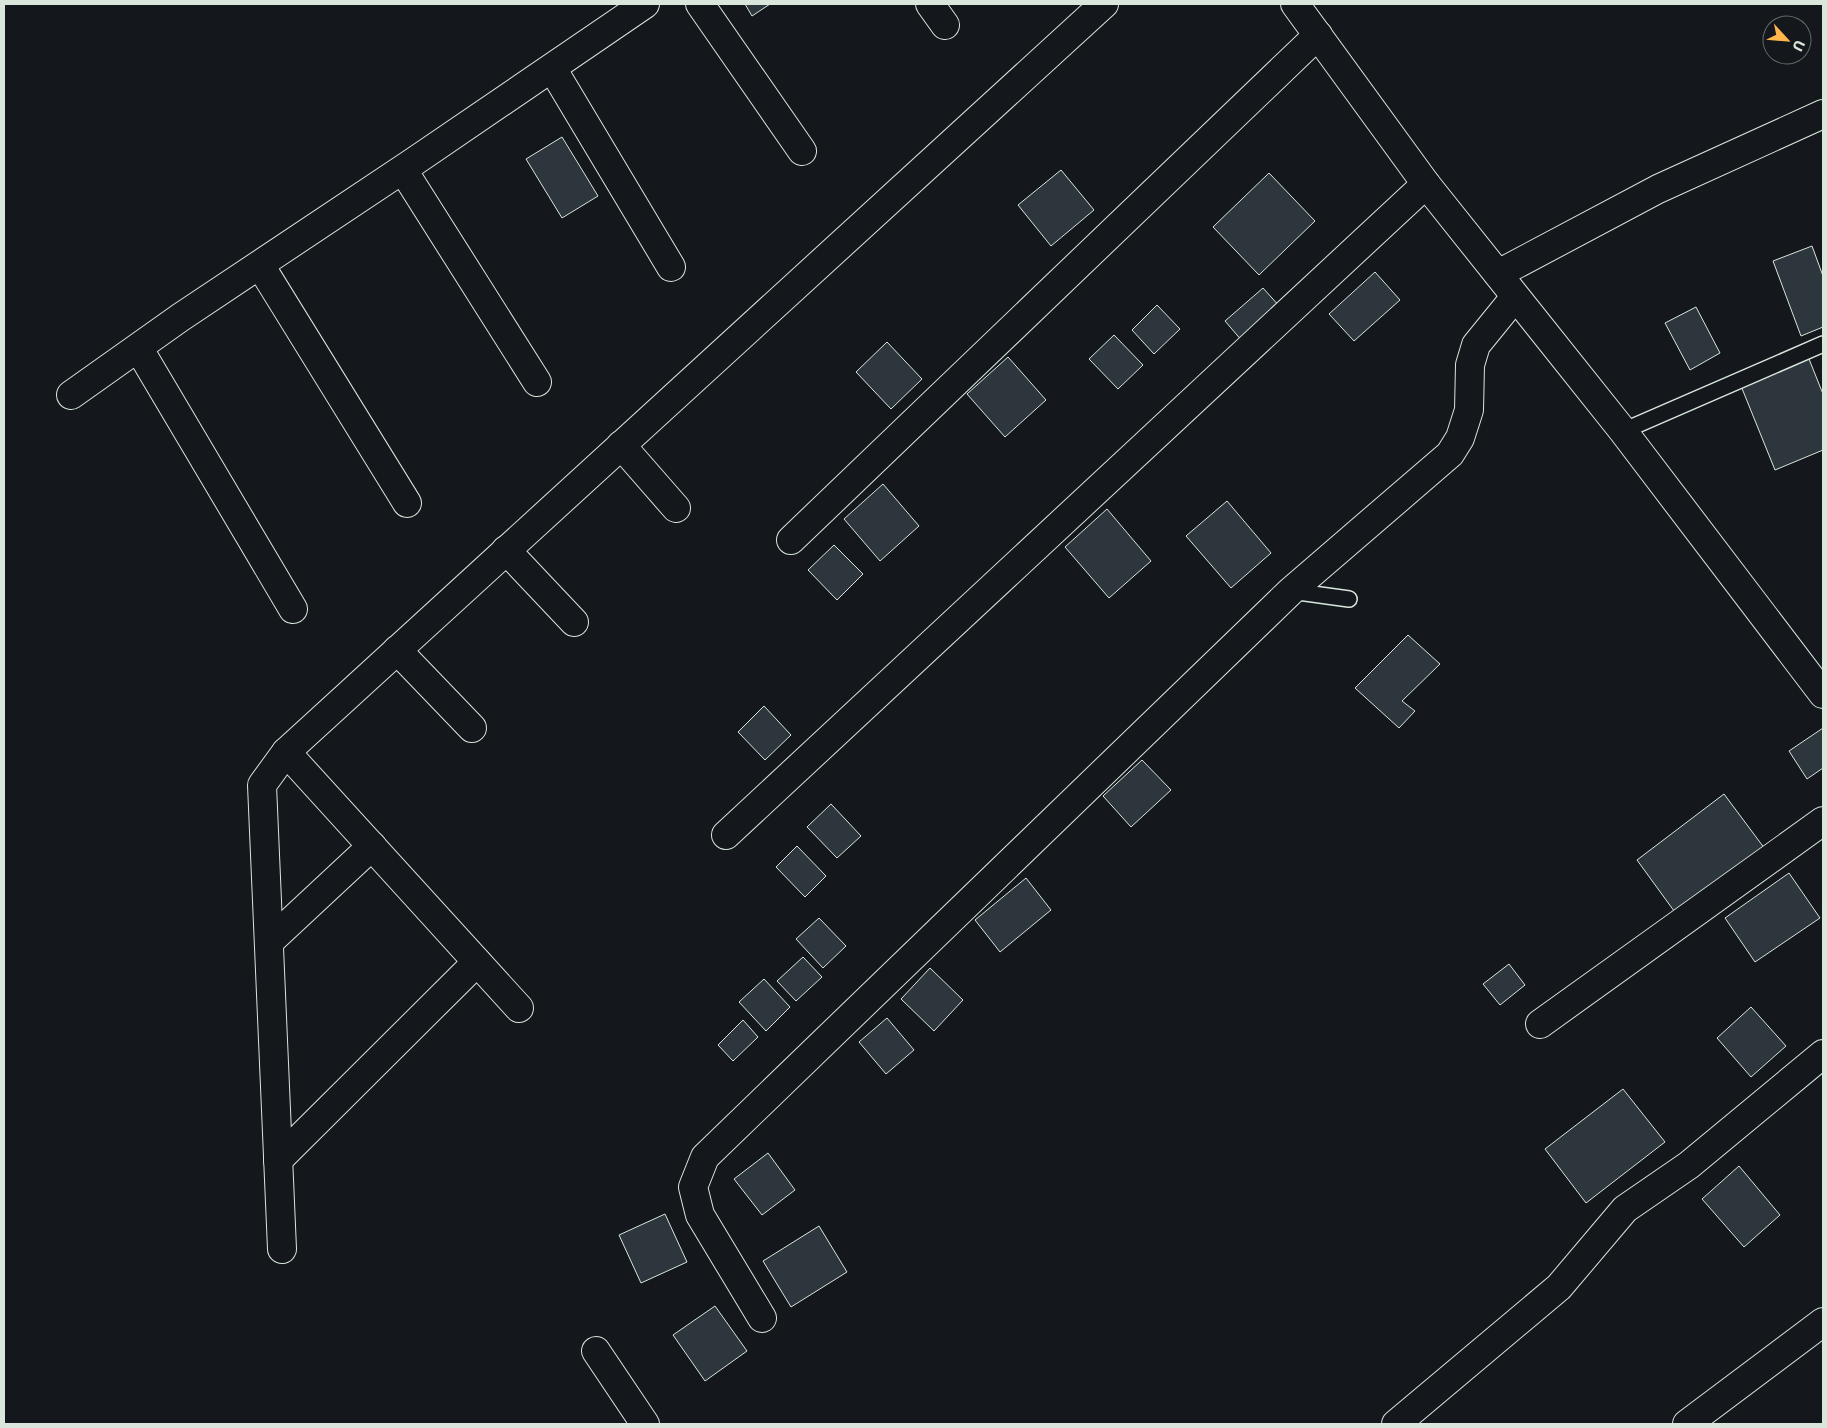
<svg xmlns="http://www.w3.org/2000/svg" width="1827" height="1428" font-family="Commissioner,sans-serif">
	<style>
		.building { fill: #2c363c; stroke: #d8e6dc }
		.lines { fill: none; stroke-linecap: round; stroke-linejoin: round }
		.service-casing { stroke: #d8e6dc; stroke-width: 18 }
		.minor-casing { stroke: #d8e6dc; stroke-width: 30 }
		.tertiary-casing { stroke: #d8e6dc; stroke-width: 30 }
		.service { stroke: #14181c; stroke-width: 15 }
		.minor { stroke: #14181c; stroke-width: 28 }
		.tertiary { stroke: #14181c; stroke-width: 28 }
	</style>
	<rect width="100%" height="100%" fill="#14181c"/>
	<g class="building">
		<polygon points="745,4 770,4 752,16"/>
		<polygon points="562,137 598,196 562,218 526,159"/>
		<polygon points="1061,170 1094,210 1051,246 1018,205"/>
		<polygon points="1269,173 1315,221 1259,275 1213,227"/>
		<polygon points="1812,246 1823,276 1823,327 1801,336 1773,261"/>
		<polygon points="1375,272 1400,300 1354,341 1329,314"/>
		<polygon points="1263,288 1281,308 1243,342 1225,321"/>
		<polygon points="1157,305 1180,329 1154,354 1132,330"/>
		<polygon points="1696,307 1720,353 1690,370 1665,323"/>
		<polygon points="1114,335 1143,365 1118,389 1089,359"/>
		<polygon points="887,342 922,379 891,409 856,372"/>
		<polygon points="1008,357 1046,400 1005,437 967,394"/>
		<polygon points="1809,359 1823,394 1823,450 1775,470 1741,386"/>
		<polygon points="883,484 919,526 880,561 844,519"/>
		<polygon points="1227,501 1271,553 1231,588 1186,536"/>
		<polygon points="1107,509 1151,561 1109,598 1065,547"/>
		<polygon points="834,545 863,574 837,600 808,570"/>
		<polygon points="1408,635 1440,664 1402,701 1415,711 1399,728 1355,688"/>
		<polygon points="764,706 791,735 765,760 738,732"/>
		<polygon points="1823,728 1823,768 1807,779 1789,751"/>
		<polygon points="1142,760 1171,790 1131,827 1103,796"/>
		<polygon points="1724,794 1765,849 1677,915 1637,860"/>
		<polygon points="831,804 861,836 837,858 807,827"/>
		<polygon points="797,846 826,876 805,897 776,867"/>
		<polygon points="1789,873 1820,918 1755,962 1725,918"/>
		<polygon points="1026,878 1051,910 1000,952 975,920"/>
		<polygon points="819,918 846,946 823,968 796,939"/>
		<polygon points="803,957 822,977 796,1001 777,981"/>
		<polygon points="1509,964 1525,985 1500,1005 1483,984"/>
		<polygon points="930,968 963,1000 934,1031 901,999"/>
		<polygon points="764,979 790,1007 766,1031 739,1002"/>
		<polygon points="1751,1007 1786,1046 1751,1077 1717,1038"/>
		<polygon points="887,1018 914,1050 886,1074 859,1042"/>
		<polygon points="743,1020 758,1037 733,1061 718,1045"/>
		<polygon points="1623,1089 1665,1142 1586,1203 1545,1149"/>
		<polygon points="768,1153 795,1190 762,1215 734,1179"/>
		<polygon points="1739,1166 1780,1215 1744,1247 1702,1199"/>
		<polygon points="665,1214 687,1262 641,1283 619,1235"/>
		<polygon points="819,1226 847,1272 791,1307 763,1261"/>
		<polygon points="715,1306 747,1351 705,1381 673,1335"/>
	</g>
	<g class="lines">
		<g class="service-casing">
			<g id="service">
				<polyline points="1623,431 1823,344"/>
				<polyline points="1291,591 1349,599"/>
			</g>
		</g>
		<g class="minor-casing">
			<g id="minor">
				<polyline points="700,4 802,151"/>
				<polyline points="930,4 945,25"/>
				<polyline points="552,68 671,267"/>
				<polyline points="403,170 537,382"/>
				<polyline points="260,265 407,503"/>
				<polyline points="1498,274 1658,189 1823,114"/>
				<polyline points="139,349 293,609"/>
				<polyline points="71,395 181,317 412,163 645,4"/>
				<polyline points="621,445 676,508"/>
				<polyline points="791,540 1318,35"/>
				<polyline points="506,550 574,622"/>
				<polyline points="397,650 472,728"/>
				<polyline points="286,752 1104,4"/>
				<polyline points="726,835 1426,184"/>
				<polyline points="269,942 372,846"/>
				<polyline points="1540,1024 1823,821"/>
				<polyline points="278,1160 477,962"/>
				<polyline points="282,1249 262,785 286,752 519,1008"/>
				<polyline points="762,1318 700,1215 693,1187 705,1157 1291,591 1450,454 1460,438 1469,410 1470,365 1476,345 1515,297"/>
				<polyline points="596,1351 645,1424"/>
				<polyline points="1396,1424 1559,1287 1625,1209 1689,1165 1823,1054"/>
				<polyline points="1687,1424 1823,1322"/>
			</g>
		</g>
		<g class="tertiary-casing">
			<polyline id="tertiary" points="1295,4 1426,184 1623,431 1823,694"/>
		</g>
		<use href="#service" class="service"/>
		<use href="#minor" class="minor"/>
		<use href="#tertiary" class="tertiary"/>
	</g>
	<rect width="1827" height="1428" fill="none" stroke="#d8e6dc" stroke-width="10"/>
	<g transform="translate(1787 40) rotate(116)"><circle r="24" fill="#14181c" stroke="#626a69"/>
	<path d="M0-4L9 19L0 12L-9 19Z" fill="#ffb74d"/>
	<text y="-8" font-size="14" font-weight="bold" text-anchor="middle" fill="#d8e6dc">U</text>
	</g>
</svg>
